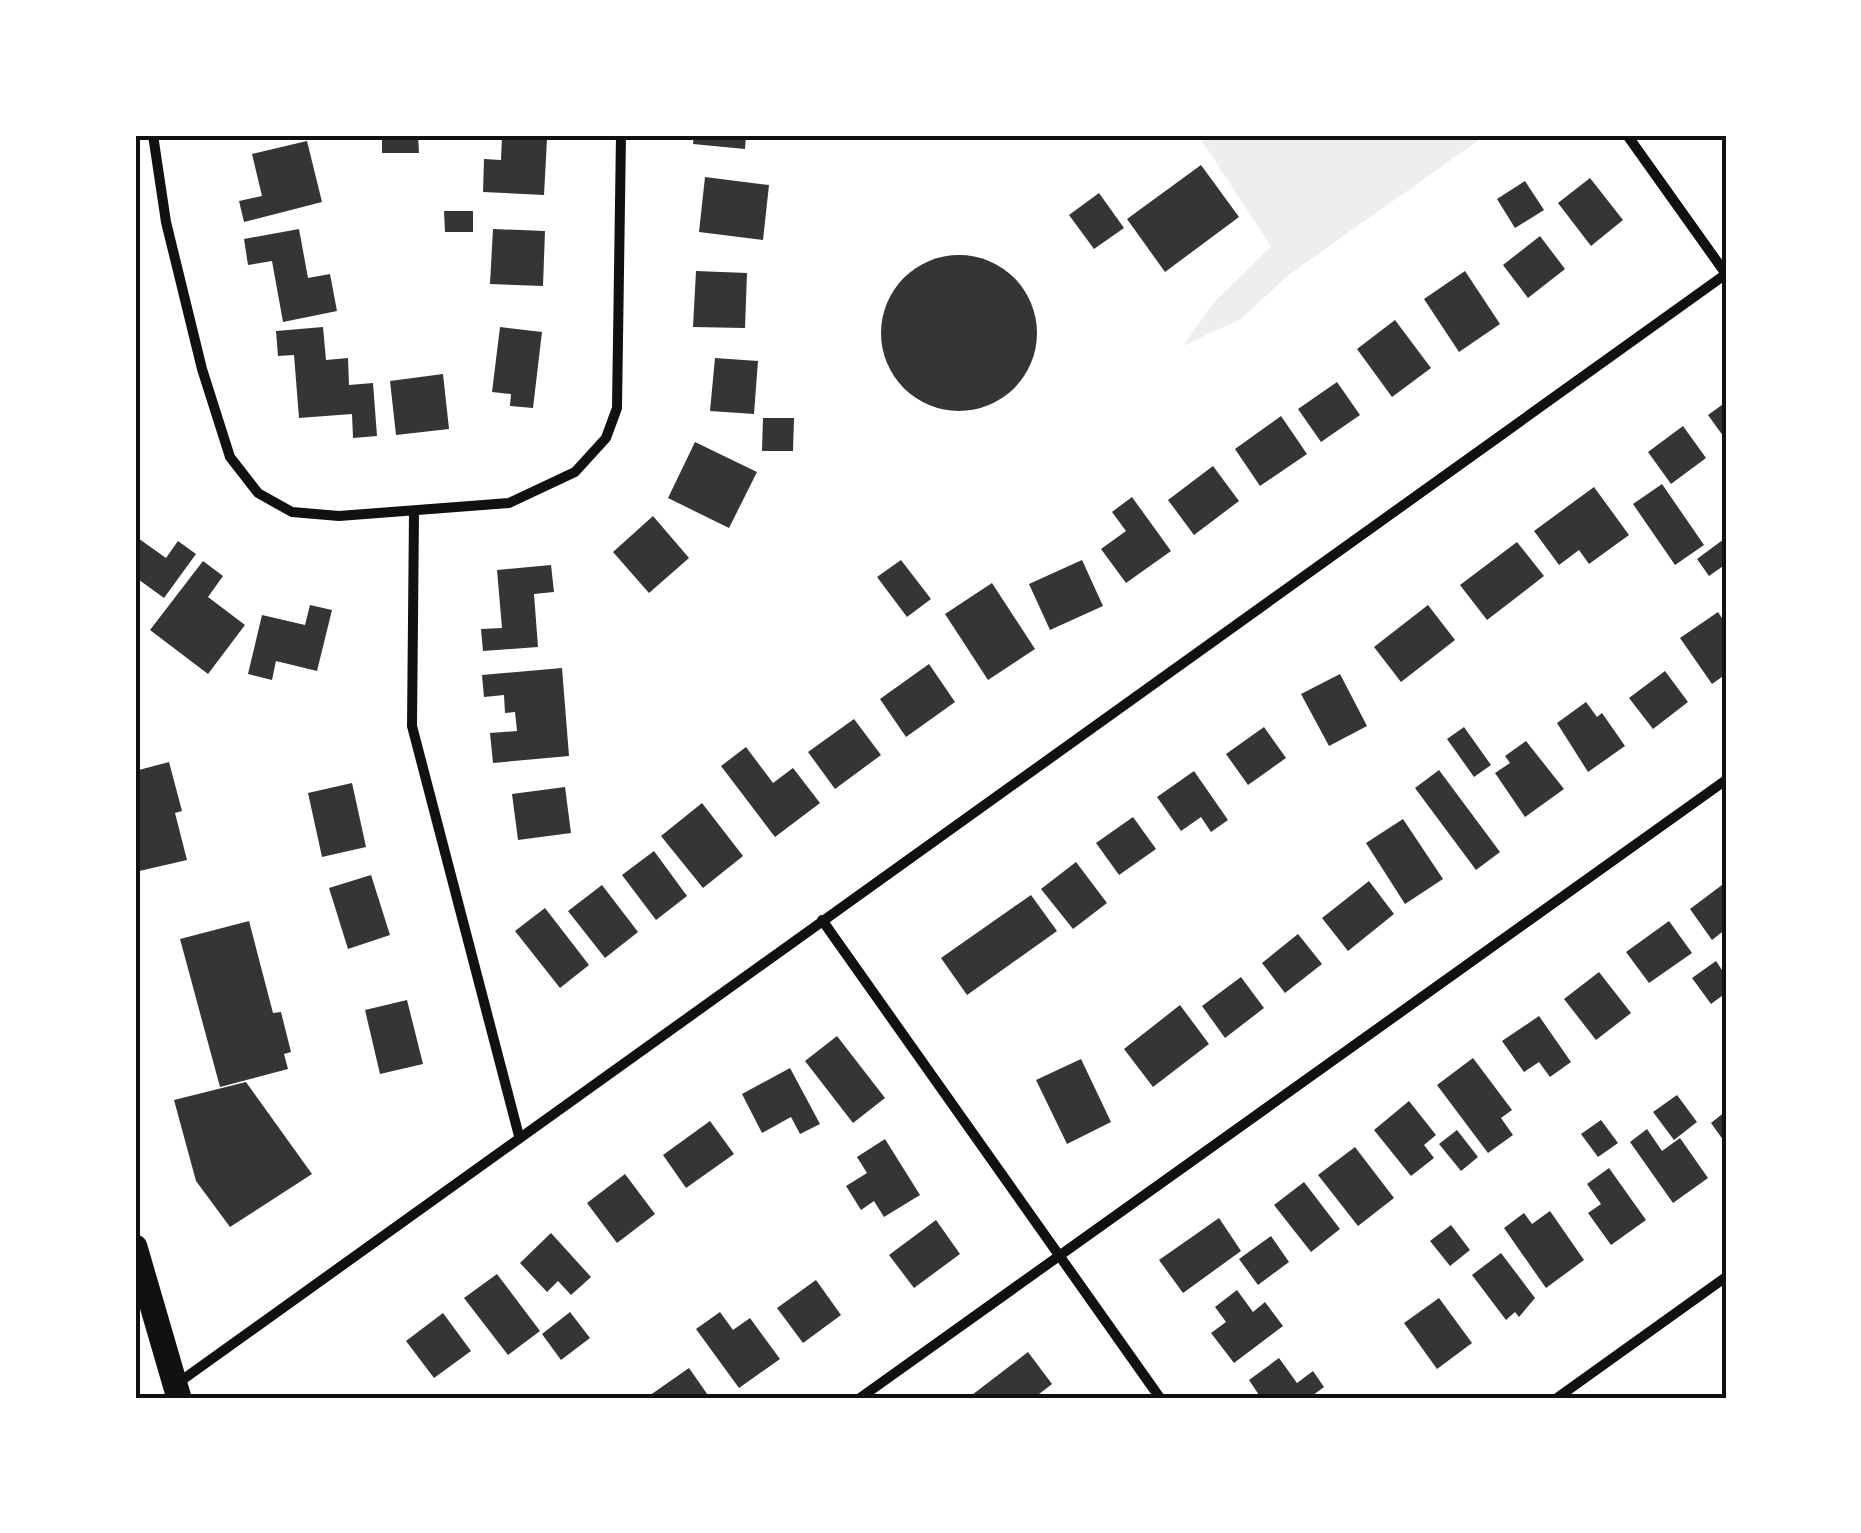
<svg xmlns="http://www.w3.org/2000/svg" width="1861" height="1533" font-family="'Fira Sans',sans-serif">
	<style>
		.green { fill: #eee }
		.building { fill: #353535 }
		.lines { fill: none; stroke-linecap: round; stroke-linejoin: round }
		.minor { stroke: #111; stroke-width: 10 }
		.primary { stroke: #111; stroke-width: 25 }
		.neatline { fill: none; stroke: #111; stroke-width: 4 }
	</style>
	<rect width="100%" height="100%" fill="#fff"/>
	<polygon class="green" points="1198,135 1486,135 1290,274 1241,319 1183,346 1214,302 1271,246"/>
	<g class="building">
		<polygon points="382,135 418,135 419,153 382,153"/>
		<polygon points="694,135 746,135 745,149 693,144"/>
		<polygon points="502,136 547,139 544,195 483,192 484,159 501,160"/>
		<polygon points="307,141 322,202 244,222 239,201 262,196 252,154"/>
		<polygon points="1201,165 1239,217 1165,272 1127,219"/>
		<polygon points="705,177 769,185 763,240 699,232"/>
		<polygon points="1590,178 1623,220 1591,246 1558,203"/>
		<polygon points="1525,181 1544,210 1515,228 1497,199"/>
		<polygon points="1099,193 1124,228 1094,249 1069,215"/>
		<polygon points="444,211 473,211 473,232 445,232"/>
		<polygon points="299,229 308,278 330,274 337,311 283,322 272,261 248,265 244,239"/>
		<polygon points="493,229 545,231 543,286 490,284"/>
		<polygon points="1540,236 1565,269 1528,298 1503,265"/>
		<circle cx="959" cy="333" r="78"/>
		<polygon points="696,271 747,273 745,328 693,327"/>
		<polygon points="1465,271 1500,324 1459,352 1424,299"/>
		<polygon points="1395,320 1431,368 1392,397 1357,349"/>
		<polygon points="323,327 326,360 348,358 349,385 373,383 377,436 353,438 352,414 299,418 294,355 278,356 276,331"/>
		<polygon points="500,327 542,332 533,408 510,406 511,394 492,392"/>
		<polygon points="715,358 758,361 754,414 710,411"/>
		<polygon points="443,374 449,429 396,435 390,381"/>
		<polygon points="1337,382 1360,415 1321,442 1298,409"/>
		<polygon points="1726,402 1726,440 1708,415"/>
		<polygon points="1281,416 1307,454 1260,486 1235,449"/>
		<polygon points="763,418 794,418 793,451 762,451"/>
		<polygon points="1683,426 1706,458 1671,484 1648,452"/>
		<polygon points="695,442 757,472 729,528 668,498"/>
		<polygon points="1213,466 1239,501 1194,535 1168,500"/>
		<polygon points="1662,484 1704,545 1675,565 1633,504"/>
		<polygon points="1594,487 1629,535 1589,564 1579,550 1559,565 1534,531"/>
		<polygon points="1132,497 1171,551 1126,583 1101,549 1126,531 1112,512"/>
		<polygon points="653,516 689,558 649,593 613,552"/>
		<polygon points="135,536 166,558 178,541 196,554 164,598 135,577"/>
		<polygon points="1724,539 1726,564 1709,576 1697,559"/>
		<polygon points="1517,542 1544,576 1487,620 1460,585"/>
		<polygon points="901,560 931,599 907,617 877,577"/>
		<polygon points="1082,560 1103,606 1050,630 1029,584"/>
		<polygon points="203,561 223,576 208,597 245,625 208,674 150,630"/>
		<polygon points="551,565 554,592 534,594 538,647 483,651 481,629 502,628 497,570"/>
		<polygon points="992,583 1035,649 988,680 945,614"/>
		<polygon points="310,605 332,610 317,671 276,661 272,680 248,674 262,615 305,625"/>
		<polygon points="1428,605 1455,640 1401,682 1374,647"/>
		<polygon points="1718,612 1726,624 1726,674 1712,684 1680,638"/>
		<polygon points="929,664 955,702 906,737 880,699"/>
		<polygon points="562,668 569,756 493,763 490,733 517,731 515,712 505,713 504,695 484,697 482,675"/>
		<polygon points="1665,671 1688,702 1653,729 1629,698"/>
		<polygon points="1340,674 1367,726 1329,746 1301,694"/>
		<polygon points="1586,702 1597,717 1602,713 1625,746 1588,772 1557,723"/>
		<polygon points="854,719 881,755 835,789 808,752"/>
		<polygon points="1264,727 1286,758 1248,785 1226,754"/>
		<polygon points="1464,727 1491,765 1474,777 1447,739"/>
		<polygon points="1526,741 1564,789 1525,817 1495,773 1510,763 1505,756"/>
		<polygon points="746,747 773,783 793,768 820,803 775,837 721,766"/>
		<polygon points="169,762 182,811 175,813 187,860 135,872 135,771"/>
		<polygon points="1439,770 1500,852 1476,870 1415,788"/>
		<polygon points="1194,771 1228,820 1211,832 1201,817 1181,831 1157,797"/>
		<polygon points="352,783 366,847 322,857 308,793"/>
		<polygon points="565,787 571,833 518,840 512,794"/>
		<polygon points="702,803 743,856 703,888 661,836"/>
		<polygon points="1133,817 1156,849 1119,875 1096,843"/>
		<polygon points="1403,819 1443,879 1405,904 1366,843"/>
		<polygon points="654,851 687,896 656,920 622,875"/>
		<polygon points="1076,862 1107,903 1073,929 1041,889"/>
		<polygon points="371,875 390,935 348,949 329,888"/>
		<polygon points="1369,881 1394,914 1348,951 1322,918"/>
		<polygon points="1726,882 1726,929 1712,940 1690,909"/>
		<polygon points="602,885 638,932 605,958 568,911"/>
		<polygon points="1031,895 1057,931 967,995 941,958"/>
		<polygon points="545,908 589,965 560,988 515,931"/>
		<polygon points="249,921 273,1013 281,1012 291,1052 284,1054 288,1069 220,1087 180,939"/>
		<polygon points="1669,921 1692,953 1649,983 1626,952"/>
		<polygon points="1298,934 1322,964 1285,993 1262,963"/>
		<polygon points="1716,961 1726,976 1726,993 1711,1004 1692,978"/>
		<polygon points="1599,972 1631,1013 1596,1040 1564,999"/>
		<polygon points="1241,977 1264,1008 1225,1038 1202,1006"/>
		<polygon points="407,1000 423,1064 380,1074 365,1010"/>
		<polygon points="1180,1005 1209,1044 1153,1087 1124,1049"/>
		<polygon points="1539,1016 1571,1062 1550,1077 1539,1062 1524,1072 1502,1041"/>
		<polygon points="837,1036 885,1098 853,1123 805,1061"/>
		<polygon points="1473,1058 1512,1110 1501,1118 1513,1135 1488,1153 1437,1085"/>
		<polygon points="1081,1059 1111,1122 1067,1144 1036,1080"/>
		<polygon points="790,1068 820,1124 800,1134 791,1117 762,1133 742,1094"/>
		<polygon points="246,1082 312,1174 230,1227 196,1181 174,1100"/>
		<polygon points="1677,1095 1697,1122 1674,1140 1653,1112"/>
		<polygon points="1409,1101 1436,1135 1424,1145 1434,1158 1411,1176 1374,1130"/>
		<polygon points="1726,1111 1726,1144 1711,1123"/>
		<polygon points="1601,1120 1618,1143 1598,1157 1581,1134"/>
		<polygon points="710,1121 734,1154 686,1188 663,1155"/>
		<polygon points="1647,1129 1662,1151 1680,1138 1708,1178 1673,1203 1630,1142"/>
		<polygon points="1457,1130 1478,1157 1461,1171 1439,1144"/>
		<polygon points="885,1139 920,1195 884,1217 874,1201 861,1210 846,1186 867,1173 857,1157"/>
		<polygon points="1355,1147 1394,1198 1358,1226 1318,1175"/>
		<polygon points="1609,1168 1646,1220 1611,1245 1588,1213 1601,1204 1587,1184"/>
		<polygon points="625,1174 655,1214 617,1243 587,1203"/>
		<polygon points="1304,1182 1340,1229 1311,1252 1274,1205"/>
		<polygon points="1550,1211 1584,1260 1546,1288 1504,1228 1524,1213 1532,1224"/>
		<polygon points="1219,1218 1241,1251 1183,1293 1159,1260"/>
		<polygon points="936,1220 960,1254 914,1288 889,1255"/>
		<polygon points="1451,1225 1470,1250 1450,1266 1430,1241"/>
		<polygon points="551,1233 591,1277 571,1295 558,1281 547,1292 520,1263"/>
		<polygon points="1271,1236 1289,1262 1258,1285 1239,1259"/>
		<polygon points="1501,1253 1535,1298 1519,1317 1515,1312 1506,1320 1472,1275"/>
		<polygon points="497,1274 540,1331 508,1355 464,1298"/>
		<polygon points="816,1280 841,1315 803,1343 777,1308"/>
		<polygon points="1237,1290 1253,1312 1265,1302 1283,1326 1234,1363 1211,1333 1226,1322 1215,1307"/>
		<polygon points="1439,1298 1472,1343 1437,1369 1404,1323"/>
		<polygon points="570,1312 590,1338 561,1360 542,1334"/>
		<polygon points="720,1312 733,1330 750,1318 780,1359 739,1388 696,1329"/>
		<polygon points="443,1313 471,1351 434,1378 406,1341"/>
		<polygon points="1028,1352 1052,1384 1034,1398 968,1398"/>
		<polygon points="1279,1358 1297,1383 1313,1371 1324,1387 1309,1398 1261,1398 1249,1380"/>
		<polygon points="689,1368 710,1398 646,1398"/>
	</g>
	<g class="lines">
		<g class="minor">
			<polyline points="153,135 166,222 202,369 230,457 258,493 292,512 339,516 509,503 575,472 606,438 617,408 621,135"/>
			<polyline points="1627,135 1726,274"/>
			<polyline points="414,513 412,726 519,1136"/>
			<polyline points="822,920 1160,1398"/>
			<polyline points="178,1383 1726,274"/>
			<polyline points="860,1398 1726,780"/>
			<polyline points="1557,1398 1726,1277"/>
		</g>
		<polyline class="primary" points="135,1247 179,1398"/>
	</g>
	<rect width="1861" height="1533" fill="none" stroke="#ffffff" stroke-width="275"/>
	<rect x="138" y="138" width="1586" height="1258" class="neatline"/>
</svg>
